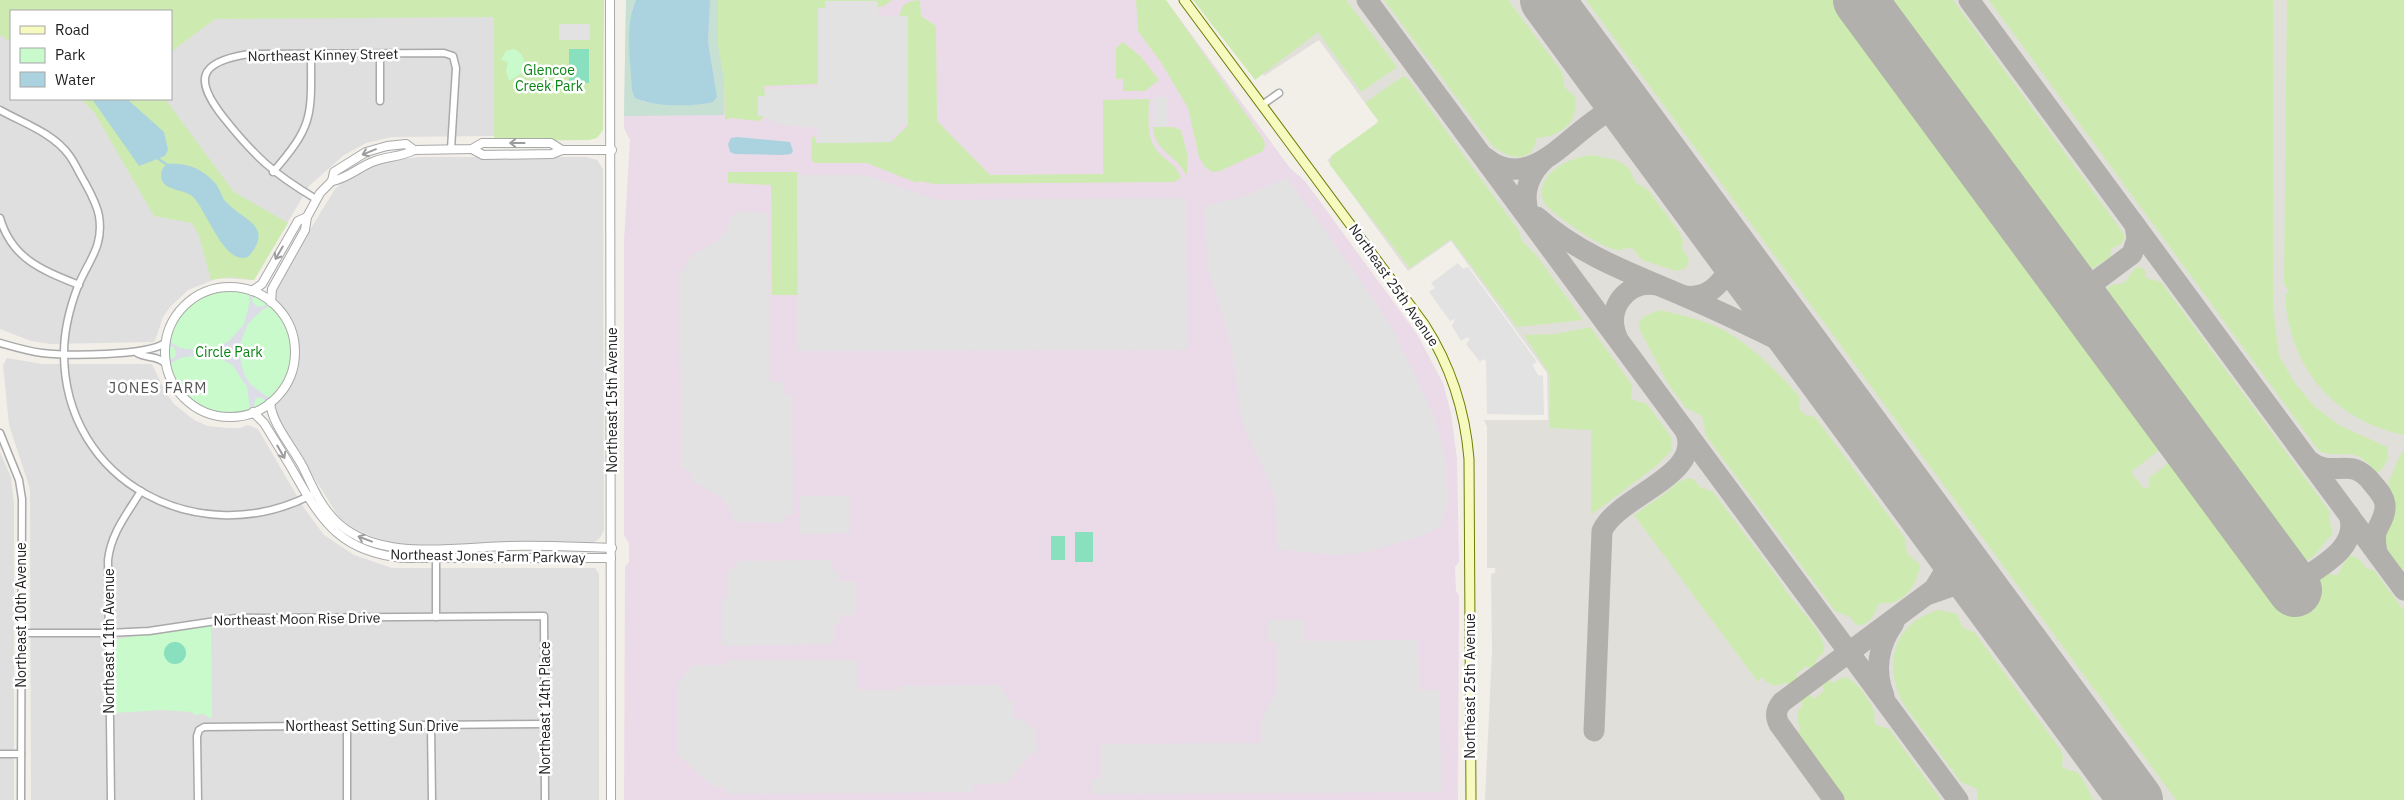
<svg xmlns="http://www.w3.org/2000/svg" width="2404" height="800" font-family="'IBM Plex Sans',sans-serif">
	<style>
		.residential { fill: #e0dfdf }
		.industrial { fill: #ebdbe8 }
		.airport { fill: #e1dfda }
		.grass { fill: #cdebb0 }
		.wetland { fill: #c6e0d4 }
		.park { fill: #c8facc }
		.pitch { fill: #88e0be }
		.parking { fill: #e2e2e2 }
		.plaza { fill: #dddde8 }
		.water { fill: #aad3df }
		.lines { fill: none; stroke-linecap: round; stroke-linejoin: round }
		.stream { stroke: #aad3df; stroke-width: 2.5 }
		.taxiway { stroke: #b1b0ac; stroke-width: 21 }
		.runway { stroke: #b1b0ac; stroke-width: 54 }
		.minor-casing { stroke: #a9a9a9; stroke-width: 9 }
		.tertiary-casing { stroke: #a9a9a9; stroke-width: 10 }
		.secondary-casing { stroke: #707d05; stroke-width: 11 }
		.minor { stroke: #fff; stroke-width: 6 }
		.tertiary { stroke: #fff; stroke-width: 8 }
		.secondary { stroke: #f7fabf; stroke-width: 9 }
		.oneway { stroke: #9c9c9c }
		.labels { text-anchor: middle; stroke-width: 5; stroke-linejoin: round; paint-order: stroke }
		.street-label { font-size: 14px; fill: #222; stroke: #fff }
		.park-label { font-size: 14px; fill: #0c8416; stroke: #fff }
		.neighbourhood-label { font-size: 15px; letter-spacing: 1px; fill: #555; stroke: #fff }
	</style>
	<rect width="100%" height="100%" fill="#f2efe9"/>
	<g class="residential">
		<polygon points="305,17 494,17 494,136 392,137 366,143 344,155 309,186 254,280 218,278 188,290 170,307 163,317 155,341 152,342 50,344 31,341 0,329 0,35 11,39 11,99 171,99 171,20"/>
		<polygon points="419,157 586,157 597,160 603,169 604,530 600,538 593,543 415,545 393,543 376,538 354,529 338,516 276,416 275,405 289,387 295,375 299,349 290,320 274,299 275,287 335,189 347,179 378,162"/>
		<polygon points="7,358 42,364 152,364 165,391 174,404 194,420 208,426 228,428 240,428 248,425 258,429 304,508 324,535 354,555 392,568 595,568 599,574 599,800 31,800 30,489 9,425 3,365"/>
		<polygon points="0,452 11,477 14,504 14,800 0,800"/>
	</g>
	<polygon class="industrial" points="626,0 1166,0 1290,168 1305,181 1417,334 1443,383 1451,413 1457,459 1459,562 1455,567 1456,591 1459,595 1458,800 624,800 625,567 629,562 629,543 624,535 624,241 630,140 624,128"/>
	<polygon class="airport" points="1208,0 2404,0 2404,800 1485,800 1492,651 1491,574 1495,573 1495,568 1487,568 1487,427 1484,420 1548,420 1547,373 1451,241 1408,271 1327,160 1379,122 1319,40 1264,76"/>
	<g class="grass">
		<polygon points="0,0 604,0 603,130 597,138 589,140 494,141 494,17 215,19 171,52 171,11 11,11 11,42 0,35"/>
		<polygon points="718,0 892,0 884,6 878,7 877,2 825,2 826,8 818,9 818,84 764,86 765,96 759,96 764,116 760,121 731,118 725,120 724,80 718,48"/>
		<path d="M920 0 921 16 936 26 937 121 990 175 1103 174V100L1149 99C1149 118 1145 141 1161 155 1170 163 1177 166 1181 178L1173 182 935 184 918 181 917 183 867 163H814L811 159 812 137H815L816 143 891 142 908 125V16H900C901 3 909 1 920 0Z"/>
		<polygon points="1136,0 1166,0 1264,140 1265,146 1263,151 1220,171 1212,172 1205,167 1199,157 1188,108 1162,64 1138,31"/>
		<polygon points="1193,0 1346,0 1397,67 1361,92 1318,32 1255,80"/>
		<path d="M1384 0H1508L1562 72 1565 88 1575 96C1580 123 1560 136 1537 138 1535 143 1534 150 1530 153 1517 162 1500 153 1491 144Z"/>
		<path d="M1586 0H1837L2167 444 2131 472 2144 489 2150 486 2149 478 2176 457 2285 604 2327 573 2336 576C2343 568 2341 564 2351 555L2361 561 2367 569 2374 570 2404 611V800H2176Z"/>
		<path d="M1880 0H1953L2119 227 2125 237 2122 243 2111 249 2110 257 2090 270 2086 268C2083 258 2080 256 2070 253Z"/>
		<path d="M1989 0H2273V308L2279 356 2294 382 2314 406 2339 425 2387 447C2389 459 2387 465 2377 473 2371 466 2364 458 2355 455 2343 452 2331 457 2319 451Z"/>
		<path d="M2287 0H2404V435C2333 420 2289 367 2285 295L2289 291 2284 284Z"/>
		<polygon points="1123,42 1141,57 1159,80 1145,91 1123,91 1123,79 1116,79 1116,48"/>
		<polygon points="1403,76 1408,79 1519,231 1522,241 1536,255 1583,320 1517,327 1451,239 1410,268 1340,178 1330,165 1331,156 1377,123 1378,120 1365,103"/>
		<polygon points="81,99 165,99 234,192 288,223 254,280 230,277 211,280 199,236 192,223 154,216 94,112"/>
		<path d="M1153 127H1173L1181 130 1188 157 1187 175C1183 171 1181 166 1177 162 1165 151 1154 145 1153 127Z"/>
		<path d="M1591 155 1616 160 1629 168 1635 182 1648 190 1680 233 1683 241 1682 248 1689 260 1686 268 1676 271 1642 260 1632 248C1627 247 1623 251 1617 250 1601 248 1555 216 1544 203 1533 174 1568 158 1591 155Z"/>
		<polygon points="728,172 797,172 798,295 772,295 771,185 728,183"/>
		<path d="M2140 267 2146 271V278L2161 282 2330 512 2329 519 2333 534C2321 543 2321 554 2303 563L2297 557 2299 552 2295 547 2285 545 2114 316C2115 306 2115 301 2105 295 2110 280 2115 287 2125 282L2135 268Z"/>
		<path d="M1660 310C1675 314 1691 317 1705 322 1742 335 1774 368 1799 396L1800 410 1805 415 1815 417 1905 538 1907 553 1920 565C1918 580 1910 595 1895 602 1890 604 1885 602 1879 604 1874 614 1871 626 1856 625L1850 617 1835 611 1706 436 1702 416 1686 408 1668 384 1640 330 1639 322 1643 317Z"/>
		<polygon points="1590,327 1632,385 1631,399 1647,404 1671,437 1672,450 1656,466 1591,515 1591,430 1550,428 1550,375 1524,335 1556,334"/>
		<path d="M2404 450V572L2386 548 2384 539 2396 507 2388 482C2395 472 2396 459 2404 450Z"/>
		<path d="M1687 478 1693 479 1700 487 1713 492 1782 584C1790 602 1827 631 1824 652L1815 661 1818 665 1811 669 1807 666 1796 674 1798 680 1790 686 1786 682C1776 688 1770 686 1762 677L1758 682 1634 515 1667 492 1680 480 1683 482Z"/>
		<path d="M1939 610 1957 614 1962 627 1975 633 2060 749 2063 756 2062 766C2067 772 2071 769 2076 772 2084 777 2089 793 2093 800H1978L1977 789 1961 782 1904 705C1882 666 1893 622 1939 610Z"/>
		<path d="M1844 677C1855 679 1869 699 1873 709 1876 715 1873 720 1876 725L1889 729 1941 800H1843L1797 734 1800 729C1797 719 1795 712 1803 705L1800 700 1809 694 1814 699 1824 691 1822 685 1828 679 1832 683Z"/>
	</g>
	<polygon class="wetland" points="626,0 636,0 632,10 632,90 643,102 679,105 705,104 716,90 708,42 710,0 718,0 718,46 724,80 724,115 624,116"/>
	<g class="park">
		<polygon points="515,49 521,54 529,69 509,81 506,70 508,62 501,60 506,51"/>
		<circle cx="229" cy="352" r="61"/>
		<polygon points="211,625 212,719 203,714 194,715 192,712 162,710 113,713 114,646 117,639"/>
	</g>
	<g class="pitch">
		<rect x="569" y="49" width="20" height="34"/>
		<rect x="1075" y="532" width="18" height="30"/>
		<rect x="1051" y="536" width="14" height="24"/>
		<circle cx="175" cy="653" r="11"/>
	</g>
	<g class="parking">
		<polygon points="825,1 877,1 879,16 908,16 908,125 902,125 899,133 891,136 891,142 817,143 817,128 774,124 764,116 758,116 758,96 765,96 765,89 818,87 818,8 826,8"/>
		<rect x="559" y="24" width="31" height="16"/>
		<polygon points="1167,97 1167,126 1153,127 1153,98"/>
		<polygon points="797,175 865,175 936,200 1186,198 1187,350 798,351"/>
		<polygon points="1287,178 1377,304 1395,333 1434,416 1442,444 1446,467 1447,506 1441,525 1430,533 1364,553 1334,555 1278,549 1275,495 1246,431 1241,416 1231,344 1208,268 1204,206 1242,197"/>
		<polygon points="738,212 762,212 762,214 768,214 770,381 783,383 786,395 792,395 793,514 786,515 784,523 734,522 728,506 720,496 693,482 688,470 681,469 680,271 686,270 686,263 693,254 718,241 727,230 730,218"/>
		<polygon points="1458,263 1463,269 1468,267 1537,362 1533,364 1533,366 1538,375 1543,376 1544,415 1487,414 1486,361 1483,359 1480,362 1466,344 1470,339 1467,337 1461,341 1452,326 1455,319 1450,321 1429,292 1435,288 1431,283"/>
		<polygon points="800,496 849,496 849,533 800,534"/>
		<polygon points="831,560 831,567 840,575 840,581 856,582 856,615 840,615 840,624 834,625 834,644 722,646 722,599 727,598 728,571 736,567 737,561"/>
		<polygon points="1268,620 1304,620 1304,641 1418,640 1419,690 1440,690 1441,792 1092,794 1091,779 1101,778 1101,744 1262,743 1261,721 1277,691 1278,642 1268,641"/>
		<polygon points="728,660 857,660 857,690 900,690 900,686 998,685 1006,693 1007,701 1013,701 1013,719 1023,719 1030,727 1036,727 1037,753 1030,754 1010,780 1005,783 973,785 973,792 725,794 725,787 714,787 678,755 678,683 693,665 728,665"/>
	</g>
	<polygon class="plaza" points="249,294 253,296 252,301 256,306 263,307 266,303 269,306 262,310 248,324 241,341 239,354 244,374 251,385 269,398 266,401 260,397 255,399 254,408 250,409 247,387 232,365 221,359 204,354 180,358 170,364 169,360 175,357 176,353 174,347 169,346 169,341 180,348 204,351 214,349 229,341 244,324 249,305"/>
	<g class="water">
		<path d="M636 0H710L708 42 717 97 713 102C694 107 653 107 635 98L632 90C631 61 624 27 636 0Z"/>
		<polygon points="92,99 127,99 164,132 168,150 165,156 139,166"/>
		<polygon points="737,137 790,142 793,151 791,154 783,155 735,154 730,152 728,144 731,138"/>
		<path d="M167 164C186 162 202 168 215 183 220 188 221 197 226 202 244 221 275 226 248 257 224 266 206 209 193 197 183 188 160 192 161 174 162 169 163 167 167 164Z"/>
	</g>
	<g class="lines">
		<polyline class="stream" points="157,158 169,166"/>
		<g class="taxiway">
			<polyline points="1367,0 1958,800"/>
			<polyline points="1969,0 2404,590"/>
			<path d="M1486 158C1531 195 1571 130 1608 112L1620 111 1633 117"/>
			<path d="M1537 217C1579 255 1633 274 1684 296 1726 314 1767 334 1808 355"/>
			<path d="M1530 218C1522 197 1527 176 1544 160"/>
			<polyline points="2077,295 2132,254 2137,239 2135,225"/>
			<path d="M1684 296C1712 300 1723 279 1737 259"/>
			<path d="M1617 337C1605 308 1627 280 1657 285"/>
			<path d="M2308 460C2335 481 2350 453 2373 484 2378 490 2384 496 2385 504 2386 515 2381 521 2377 530 2374 537 2376 546 2377 553"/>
			<path d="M2292 586C2315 569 2361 549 2349 515"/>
			<polyline points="1929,594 1952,586 1982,591"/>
			<path d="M1884 696C1874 671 1878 645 1894 623"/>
			<path d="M1594 731 1602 531C1618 495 1706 475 1685 430"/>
			<polyline points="2117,774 2123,800"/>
			<path d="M1834 800 1779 724C1775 716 1776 709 1782 702L1934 589 1945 571 1946 543"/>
		</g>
		<g class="runway">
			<polyline points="1547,0 2136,800"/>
			<polyline points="1860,0 2295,590"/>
		</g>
		<g class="minor-casing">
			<g id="minor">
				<polyline points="380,101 380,54"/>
				<polyline points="1262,105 1279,93"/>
				<path d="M0 110C23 123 53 133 69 155 75 163 79 173 84 181 90 192 97 204 99 216 104 247 88 261 78 286 70 307 64 331 64 353 64 483 200 552 311 495"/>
				<path d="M273 172C315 124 311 115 311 53"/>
				<path d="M316 199C274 174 255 157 224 118 194 80 197 62 249 54L444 53 453 56 456 68 451 149"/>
				<path d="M0 218C12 259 42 270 79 285"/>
				<path d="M0 343C14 347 27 351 42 353 67 356 146 356 165 343"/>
				<path d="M137 353C147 359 156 355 165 363"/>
				<polyline points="0,433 19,480 22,499 21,800"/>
				<polyline points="436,617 436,558"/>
				<polyline points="21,633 108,633 149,631 236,618 544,616 545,800"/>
				<polyline points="431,726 432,800"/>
				<polyline points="347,727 347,800"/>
				<polyline points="0,754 21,754"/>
				<path d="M111 800 108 560C111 533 127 514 141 491"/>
				<polyline points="198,800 197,736 199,730 204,727 545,724"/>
			</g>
		</g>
		<g class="tertiary-casing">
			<g id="tertiary">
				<polyline points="610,0 611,800"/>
				<polyline points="472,149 483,155 552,154 562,150 612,150"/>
				<path d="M332 181C347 179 360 166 375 161 388 156 402 157 414 150L472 149 482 143H551L562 150"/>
				<circle cx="230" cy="352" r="65"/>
				<polyline points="252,291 262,284 298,221 307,217"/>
				<polyline points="271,302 272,289 305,230 307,217 320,193 332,181 334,172 366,152 387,146 406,144 414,150"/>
				<path d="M270 403C273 426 292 446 303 467 313 488 321 508 339 524 382 562 456 547 509 546 543 545 577 547 612 548"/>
				<path d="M253 412 264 423C275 441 286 458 296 476 323 524 343 552 403 558H611"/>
			</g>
		</g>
		<g class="secondary-casing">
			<path id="secondary" d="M1184 0 1424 324C1451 366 1465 409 1469 459L1471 800"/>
		</g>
		<use href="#minor" class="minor"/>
		<use href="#tertiary" class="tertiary"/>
		<use href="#secondary" class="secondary"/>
	</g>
	<defs><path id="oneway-shaft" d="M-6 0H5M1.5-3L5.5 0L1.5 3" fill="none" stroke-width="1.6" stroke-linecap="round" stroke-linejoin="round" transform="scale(1.25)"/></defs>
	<g class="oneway">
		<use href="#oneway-shaft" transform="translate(517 143) rotate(180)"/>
		<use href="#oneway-shaft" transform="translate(369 152) rotate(158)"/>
		<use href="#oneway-shaft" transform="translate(279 253) rotate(120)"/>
		<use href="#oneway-shaft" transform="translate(281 452) rotate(60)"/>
		<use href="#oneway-shaft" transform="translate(365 539) rotate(-159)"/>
	</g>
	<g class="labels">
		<g class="street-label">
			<text transform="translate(323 55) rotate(-1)" y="5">Northeast Kinney Street</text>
			<text transform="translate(1394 285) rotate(55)" y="5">Northeast 25th Avenue</text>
			<text transform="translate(612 400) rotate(-90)" y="5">Northeast 15th Avenue</text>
			<text transform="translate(488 556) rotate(1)" y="5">Northeast Jones Farm Parkway</text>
			<text transform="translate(21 615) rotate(-90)" y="5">Northeast 10th Avenue</text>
			<text transform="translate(297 619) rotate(-1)" y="5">Northeast Moon Rise Drive</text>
			<text transform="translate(109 641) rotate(-90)" y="5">Northeast 11th Avenue</text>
			<text transform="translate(1470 686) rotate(-90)" y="5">Northeast 25th Avenue</text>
			<text transform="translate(545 708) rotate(-90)" y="5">Northeast 14th Place</text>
			<text x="372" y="731">Northeast Setting Sun Drive</text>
		</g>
		<g class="park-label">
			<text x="549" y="75">Glencoe<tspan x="549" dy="16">Creek Park</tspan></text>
			<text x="229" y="357">Circle Park</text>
		</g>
		<g class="neighbourhood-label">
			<text x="158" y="393">JONES FARM</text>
		</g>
	</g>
	<rect x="10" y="10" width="162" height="90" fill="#ffffff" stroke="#a7a7a7"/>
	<rect x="20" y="26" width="25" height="8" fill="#f7fabf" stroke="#a7a7a7"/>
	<text x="55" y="35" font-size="15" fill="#222222">Road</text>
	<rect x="20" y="48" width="25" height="15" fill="#c8facc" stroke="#a7a7a7"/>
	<text x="55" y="60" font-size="15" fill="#222222">Park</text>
	<rect x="20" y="72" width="25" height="15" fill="#aad3df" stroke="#a7a7a7"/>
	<text x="55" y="85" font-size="15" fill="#222222">Water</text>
</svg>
